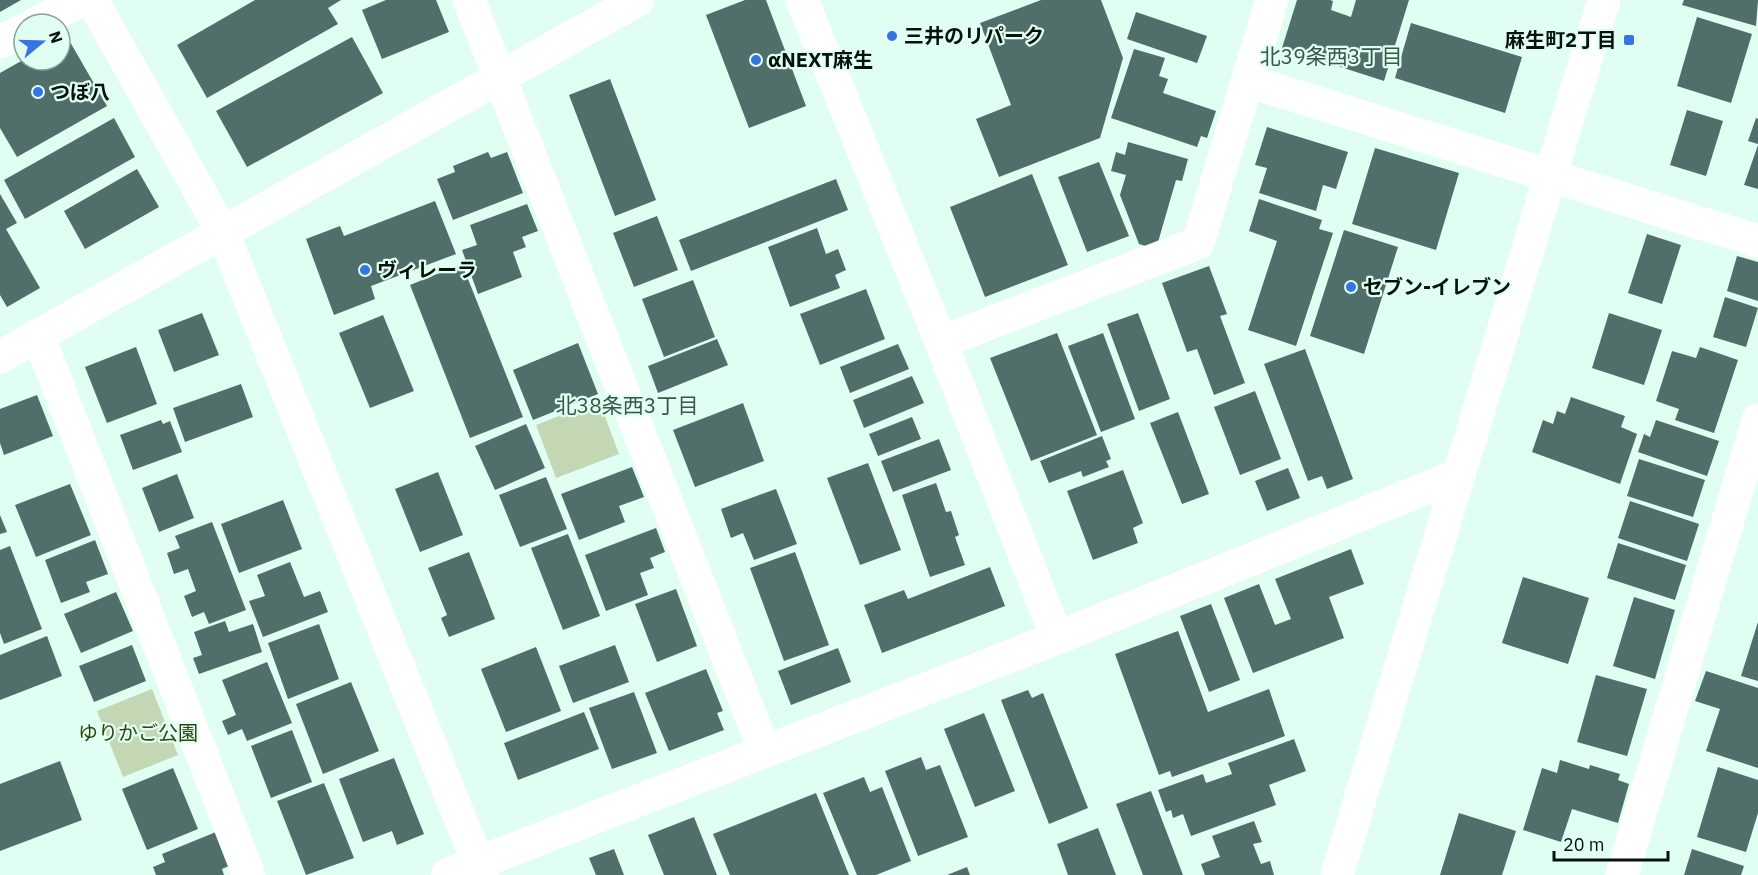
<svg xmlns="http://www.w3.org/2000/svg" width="1758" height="875" font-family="'IBM Plex Sans','Noto Sans JP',sans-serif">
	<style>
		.green { fill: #c4d7b4 }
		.building { fill: #506e6a }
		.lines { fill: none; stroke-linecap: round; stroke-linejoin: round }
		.street { stroke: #fff; stroke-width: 33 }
		.secondary { stroke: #fff; stroke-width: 33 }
		.poi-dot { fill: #3575e3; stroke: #e0fef1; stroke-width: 2 }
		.labels { text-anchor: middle; stroke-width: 4.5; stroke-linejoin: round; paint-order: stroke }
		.poi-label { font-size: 20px; font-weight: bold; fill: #07120d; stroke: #e0fef1; text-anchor: start }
		.park-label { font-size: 20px; fill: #2f4612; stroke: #e0fef1 }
		.neighbourhood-label { font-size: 21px; fill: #3c554b; stroke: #e0fef1 }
	</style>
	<rect width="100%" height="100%" fill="#e0fef1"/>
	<g class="green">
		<polygon points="599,400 619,454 556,478 536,425"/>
		<polygon points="152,689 178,755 123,777 97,711"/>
	</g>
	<g class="building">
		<polygon points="0,0 21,0 0,12"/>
		<polygon points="255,0 341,0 328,8 338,24 207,98 177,45"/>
		<polygon points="386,0 436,0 449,32 382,59 362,10"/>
		<polygon points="745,0 766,0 806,106 749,128 706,15"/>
		<polygon points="1041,0 1101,0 1123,58 1100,138 999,177 976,119 1011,105 980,23"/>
		<polygon points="1297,0 1330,0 1333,1 1331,10 1351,17 1356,0 1409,0 1384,81 1282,48"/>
		<polygon points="1684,0 1758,0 1756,26 1682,5"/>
		<polygon points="1136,12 1207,36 1197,63 1127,39"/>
		<polygon points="1697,17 1752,34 1731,103 1677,86"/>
		<polygon points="1411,23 1522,57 1505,113 1395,78"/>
		<polygon points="66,35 107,106 17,157 0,128 0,73 23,60 60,60 60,39"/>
		<polygon points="352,37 383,93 247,167 216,111"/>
		<polygon points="1134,49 1165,58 1159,76 1168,79 1163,93 1216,111 1207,138 1201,136 1197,147 1111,118"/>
		<polygon points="610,79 656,200 615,216 569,95"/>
		<polygon points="1687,110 1723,121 1706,176 1670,165"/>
		<polygon points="114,118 135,157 25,219 4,180"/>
		<polygon points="1756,118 1758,119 1758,144 1748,141"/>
		<polygon points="1267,127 1348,152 1336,189 1323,185 1316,211 1259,193 1267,168 1255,165"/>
		<polygon points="1128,142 1188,159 1182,181 1176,180 1156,249 1139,244 1120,195 1126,175 1111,171 1116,152 1125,155"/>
		<polygon points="1758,145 1758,189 1744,185"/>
		<polygon points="1375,148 1459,173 1436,250 1352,224"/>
		<polygon points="488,152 491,158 507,152 523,193 453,220 437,179 455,172 453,166"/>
		<polygon points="1099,162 1129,236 1087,252 1058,177"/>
		<polygon points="137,169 159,207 85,249 64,211"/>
		<polygon points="1032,174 1068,265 985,297 950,207"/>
		<polygon points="836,179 848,210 691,271 679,240"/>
		<polygon points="0,194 17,223 6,229 40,288 7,307 0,295"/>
		<polygon points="1259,199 1322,220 1319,229 1333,233 1296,346 1248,330 1277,241 1249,231"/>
		<polygon points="435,201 456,254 371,286 375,299 334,315 306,239 340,226 344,236"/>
		<polygon points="527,204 538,231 522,237 526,247 513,252 522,277 478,294 462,250 477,245 470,225"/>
		<polygon points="657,216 678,270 634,287 613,233"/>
		<polygon points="817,228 826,254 838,249 846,270 835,275 840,288 790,307 768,247"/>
		<polygon points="1344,230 1398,247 1364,354 1310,336"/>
		<polygon points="1647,234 1681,245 1662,304 1628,293"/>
		<polygon points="1737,256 1758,262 1758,301 1727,291"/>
		<polygon points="462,264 523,417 470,438 410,285"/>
		<polygon points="1209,266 1227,314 1220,316 1245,383 1214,395 1197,349 1187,352 1162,283"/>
		<polygon points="693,280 715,337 664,357 642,299"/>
		<polygon points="866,289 885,339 820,365 800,314"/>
		<polygon points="1725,297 1758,308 1746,347 1713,337"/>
		<polygon points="202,313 219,355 174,372 158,330"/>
		<polygon points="1138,313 1170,399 1139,411 1107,324"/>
		<polygon points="1609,313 1662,330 1644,385 1592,368"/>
		<polygon points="383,315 414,391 370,408 339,333"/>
		<polygon points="1057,333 1097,435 1031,461 990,358"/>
		<polygon points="1103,333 1135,419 1101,432 1068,346"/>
		<polygon points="717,339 728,365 658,393 648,366"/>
		<polygon points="578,343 598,394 533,420 513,370"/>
		<polygon points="898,344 909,369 850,393 840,367"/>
		<polygon points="136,347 157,404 107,423 85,367"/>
		<polygon points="1700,347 1738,360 1714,433 1675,420 1679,409 1656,401 1672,351 1696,358"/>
		<polygon points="1305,349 1353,479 1327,489 1322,476 1308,481 1264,364"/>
		<polygon points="912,376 924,403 864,428 853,400"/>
		<polygon points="241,384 253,417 185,442 173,408"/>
		<polygon points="1255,391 1281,459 1240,475 1214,407"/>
		<polygon points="37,395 53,436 4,455 0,443 0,409"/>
		<polygon points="1571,397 1625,416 1621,427 1637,434 1620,484 1532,452 1543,420 1553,424 1557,411 1565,414"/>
		<polygon points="743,403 764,461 695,487 673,430"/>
		<polygon points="1178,412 1209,494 1182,504 1150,423"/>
		<polygon points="912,417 921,439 878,456 869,434"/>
		<polygon points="161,420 163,424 170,421 182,452 133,470 120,435"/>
		<polygon points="1656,420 1719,441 1707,476 1638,452 1644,434 1650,437"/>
		<polygon points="526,424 545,468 495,490 475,446"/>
		<polygon points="1102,436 1111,459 1106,461 1109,467 1083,477 1081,471 1049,483 1040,461"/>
		<polygon points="939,439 951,470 893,492 881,461"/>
		<polygon points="1639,459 1705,480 1693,517 1627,496"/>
		<polygon points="868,463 901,550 860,565 827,478"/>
		<polygon points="632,467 644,497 619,506 625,522 579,540 561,494"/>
		<polygon points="1288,468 1300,498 1267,511 1255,481"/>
		<polygon points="1123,470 1143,523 1133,528 1138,543 1093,560 1067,491"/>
		<polygon points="438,472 463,535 420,552 395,489"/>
		<polygon points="177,474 194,518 159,532 142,488"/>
		<polygon points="546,477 567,529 520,547 499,495"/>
		<polygon points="936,483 946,512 951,511 959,535 955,537 965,565 930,577 902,495"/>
		<polygon points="70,484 91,535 36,557 15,505"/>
		<polygon points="776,489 797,544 754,560 743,533 731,538 721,509"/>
		<polygon points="283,500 302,549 239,573 221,524"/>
		<polygon points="1630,501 1699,524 1687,561 1618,538"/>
		<polygon points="0,515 7,532 0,534"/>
		<polygon points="212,522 246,610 209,624 204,612 192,617 184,596 196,591 188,569 174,574 167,553 180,548 175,536"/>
		<polygon points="656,528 665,552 650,558 654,568 640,573 648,595 606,611 585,555"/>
		<polygon points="568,534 600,616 563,630 531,548"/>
		<polygon points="95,540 108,574 86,582 90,592 61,603 45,560"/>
		<polygon points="1618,543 1686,565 1675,600 1607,578"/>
		<polygon points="10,546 42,629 4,644 0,633 0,550"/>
		<polygon points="1351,549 1364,584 1329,597 1344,638 1253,673 1224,598 1259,584 1275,625 1291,619 1275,579"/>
		<polygon points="469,552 495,619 449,637 441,618 447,615 428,568"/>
		<polygon points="795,552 829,645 784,661 750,568"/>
		<polygon points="290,562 304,597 320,591 328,612 263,637 249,601 265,596 257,575"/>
		<polygon points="990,567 1005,606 882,653 864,605 904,590 908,599"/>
		<polygon points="1523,577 1589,598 1568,664 1502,643"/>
		<polygon points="676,589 697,646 657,662 635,604"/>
		<polygon points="116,592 133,631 81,653 64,614"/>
		<polygon points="1634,597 1675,610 1655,679 1613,666"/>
		<polygon points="1211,604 1240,680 1209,692 1180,616"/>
		<polygon points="225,621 229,632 253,624 262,652 199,674 193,658 202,655 194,632"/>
		<polygon points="1758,622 1758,681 1741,676"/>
		<polygon points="319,624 339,679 288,699 268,643"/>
		<polygon points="1178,631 1208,712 1269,689 1285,736 1172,777 1170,771 1159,775 1115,654"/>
		<polygon points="47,636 62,676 0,700 0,655"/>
		<polygon points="132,645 146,681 94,702 79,666"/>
		<polygon points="615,645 629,682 573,703 559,666"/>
		<polygon points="536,647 561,711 506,732 481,669"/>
		<polygon points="838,648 851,682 791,705 778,671"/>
		<polygon points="267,662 292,723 247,741 242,729 228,735 222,721 236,715 222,680"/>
		<polygon points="706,669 723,711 717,713 724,730 669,751 645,693"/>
		<polygon points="1706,671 1758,688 1758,768 1706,751 1720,709 1695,701"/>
		<polygon points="1596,675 1647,689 1627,756 1577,742"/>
		<polygon points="351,682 379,751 323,774 296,704"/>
		<polygon points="1028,690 1032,698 1043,693 1088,808 1049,824 1001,700"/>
		<polygon points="634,692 657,753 612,769 589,708"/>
		<polygon points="584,712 599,749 518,780 504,743"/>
		<polygon points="984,713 1015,791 975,807 944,729"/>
		<polygon points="292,730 312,782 271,798 251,746"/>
		<polygon points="1294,739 1306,771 1269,785 1276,805 1191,836 1183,814 1173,818 1171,810 1166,812 1158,790 1203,774 1206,783 1232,774 1228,763"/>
		<polygon points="921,757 926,770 940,765 968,837 918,856 885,771"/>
		<polygon points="394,758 424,834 397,845 392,831 363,842 339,779"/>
		<polygon points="1560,760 1589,769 1590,765 1620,774 1618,780 1629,784 1618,823 1572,809 1561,842 1523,830 1542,768 1557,773"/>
		<polygon points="60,761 82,820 0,851 0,784"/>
		<polygon points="1718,767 1758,780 1758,813 1746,852 1697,837"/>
		<polygon points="173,768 198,829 147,850 122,789"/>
		<polygon points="864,777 870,792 882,787 911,861 876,875 857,875 823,793"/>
		<polygon points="324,783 354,858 306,875 277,801"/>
		<polygon points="1151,791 1183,875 1143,875 1116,804"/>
		<polygon points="816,793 849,875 730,875 713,834"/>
		<polygon points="1459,813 1516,831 1502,875 1440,875"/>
		<polygon points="694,817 717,875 664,875 648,835"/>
		<polygon points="1254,821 1262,842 1253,844 1261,864 1270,861 1274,875 1205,875 1201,864 1220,857 1212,836"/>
		<polygon points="1098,828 1116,875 1068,875 1057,844"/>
		<polygon points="216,832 229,866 222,869 224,875 156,875 153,867 165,862 162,854"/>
		<polygon points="614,849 624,875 596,875 589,858"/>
		<polygon points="1692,849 1744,866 1741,875 1684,875"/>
		<polygon points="967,867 970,875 947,875"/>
	</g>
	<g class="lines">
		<g class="street">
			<polyline points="92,0 223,233 483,875"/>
			<polyline points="469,0 765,752"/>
			<polyline points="802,0 941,342 1057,638"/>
			<polyline points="35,24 81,0"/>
			<polyline points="0,42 24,30"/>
			<polyline points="1248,81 1758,241"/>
			<polyline points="38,335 249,875"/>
			<polyline points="941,342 1198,243 1272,0"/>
			<polyline points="0,357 638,0"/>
			<polyline points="447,875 1057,638 1459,475"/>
			<polyline points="1622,875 1758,420"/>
		</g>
		<polyline class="secondary" points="1337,875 1604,0"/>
	</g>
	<g class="poi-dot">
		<circle cx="892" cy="36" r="6"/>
		<rect x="1623" y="34" width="12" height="12" rx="3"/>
		<circle cx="756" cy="60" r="6"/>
		<circle cx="38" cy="92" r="6"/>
		<circle cx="365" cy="270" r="6"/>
		<circle cx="1351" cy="287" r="6"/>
	</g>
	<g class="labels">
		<g class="poi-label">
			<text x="904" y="43">三井のリパーク</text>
			<text x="1617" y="47" text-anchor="end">麻生町2丁目</text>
			<text x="768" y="67">αNEXT麻生</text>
			<text x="50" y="99">つぼ八</text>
			<text x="377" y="277">ヴィレーラ</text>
			<text x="1363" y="294">セブン-イレブン</text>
		</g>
		<g class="park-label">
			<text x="138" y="740">ゆりかご公園</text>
		</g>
		<g class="neighbourhood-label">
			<text x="1331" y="64">北39条西3丁目</text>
			<text x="627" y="413">北38条西3丁目</text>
		</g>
	</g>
	<g transform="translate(42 42) rotate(71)"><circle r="28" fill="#e0fef1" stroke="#89a096" stroke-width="1.5"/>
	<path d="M0-4.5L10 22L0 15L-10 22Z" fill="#3575e3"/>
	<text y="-9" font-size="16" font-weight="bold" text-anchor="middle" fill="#07120d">N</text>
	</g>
	<path d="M1554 851v9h114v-9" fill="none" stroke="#07120d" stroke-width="3"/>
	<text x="1563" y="851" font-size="18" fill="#07120d" stroke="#e0fef1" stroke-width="4.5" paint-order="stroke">20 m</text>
</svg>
